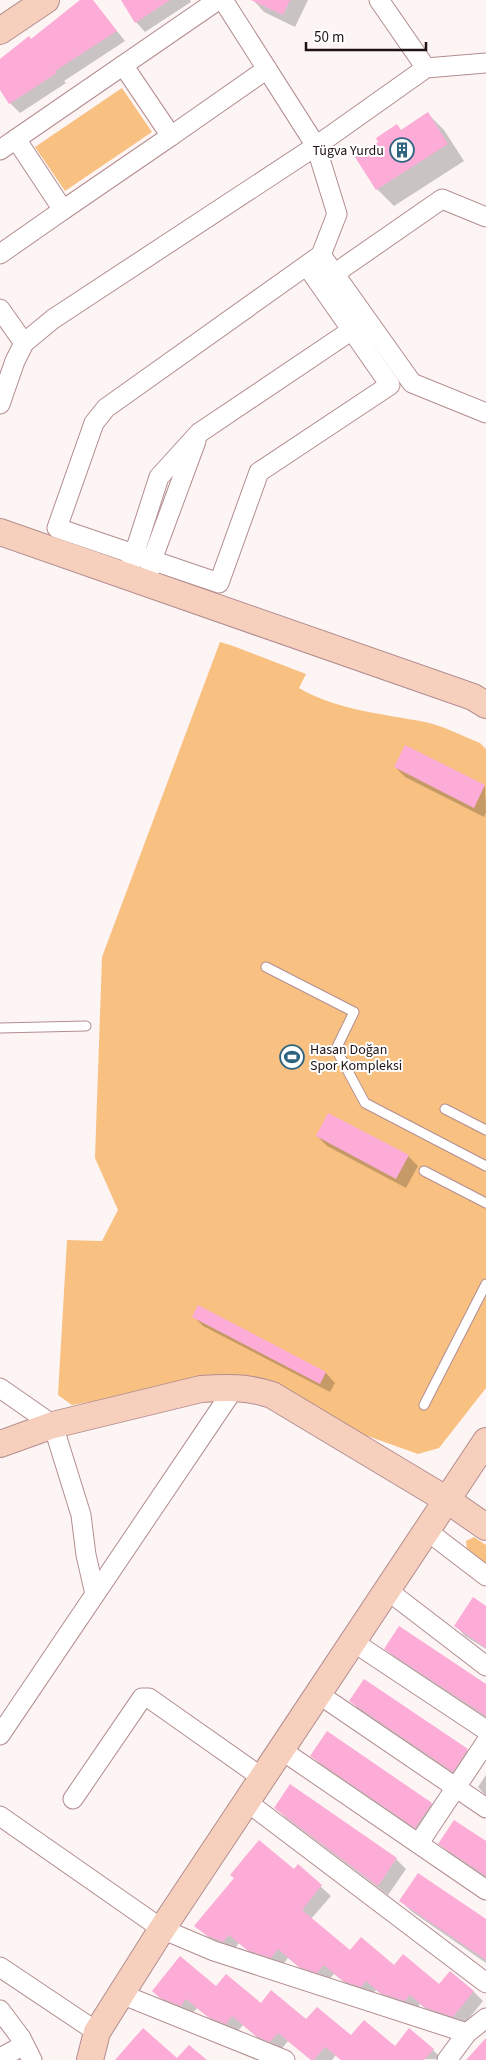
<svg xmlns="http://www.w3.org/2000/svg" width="486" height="2060" font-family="'Source Sans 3',sans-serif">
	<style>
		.green { fill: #f8c181 }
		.shadow { fill: #0003 }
		.building { fill: #fcacd7 }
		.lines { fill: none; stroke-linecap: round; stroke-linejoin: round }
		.lane-casing { stroke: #b38d90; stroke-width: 11 }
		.street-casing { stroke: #b38d90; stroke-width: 21 }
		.secondary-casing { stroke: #b38d90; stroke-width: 28 }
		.lane { stroke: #fff; stroke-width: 9 }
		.street { stroke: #fff; stroke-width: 19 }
		.secondary { stroke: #f6cfbd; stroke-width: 26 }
		.labels { text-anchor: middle; stroke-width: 4; stroke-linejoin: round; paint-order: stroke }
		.poi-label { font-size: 14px; fill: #211314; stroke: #fff; text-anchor: end }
	</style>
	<rect width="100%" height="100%" fill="#fdf4f4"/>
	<g class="green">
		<polygon points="122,88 152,132 65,191 35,147"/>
		<path d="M220 642 233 646 306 674 299 688C336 710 384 714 425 722 444 726 462 736 480 743L486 749V1388L439 1448 418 1454 213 1381 72 1405 58 1395 67 1240 102 1241 118 1210 95 1158 102 957Z"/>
		<polygon points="474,1537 486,1545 486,1564 467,1550 466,1541"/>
	</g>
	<g class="shadow">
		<polygon points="82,0 92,0 125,41 64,81 66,83 20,113 10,103 0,87 0,60 31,40"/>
		<polygon points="122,0 190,0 191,2 145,32 136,22"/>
		<polygon points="253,0 308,0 295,27 264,12"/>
		<polygon points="428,114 444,130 464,161 394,206 377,189 357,158 380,143 397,126 402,131"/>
		<polygon points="406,746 485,786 486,812 484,817 405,777 395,767"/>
		<polygon points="317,1136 408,1156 418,1166 406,1188 327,1146"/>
		<polygon points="198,1307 326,1373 335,1383 330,1392 203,1326 193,1316"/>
		<polygon points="486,1607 486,1649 465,1636 456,1626"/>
		<polygon points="385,1648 486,1685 486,1719 395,1658"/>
		<polygon points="351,1701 467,1750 477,1760 463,1780 360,1711"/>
		<polygon points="312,1756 431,1804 441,1813 426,1837 321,1765"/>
		<polygon points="486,1775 486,1796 478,1787"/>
		<polygon points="276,1808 396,1859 406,1869 388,1895 286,1818"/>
		<polygon points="486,1843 486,1878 450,1853 440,1844"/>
		<polygon points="298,1866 331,1896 311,1919 350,1952 394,1966 439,1986 450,1972 474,1992 483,2001 463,2026 436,2017 420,2004 415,2010 391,2002 376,1990 371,1996 354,1990 334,1974 327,1982 310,1976 288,1958 281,1967 258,1959 239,1943 233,1951 217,1945 196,1926 294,1871"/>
		<polygon points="401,1901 486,1921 486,1963 411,1911"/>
		<polygon points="216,1988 352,2037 395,2048 433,2050 442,2059 341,2060 336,2055 332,2060 311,2060 288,2041 280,2051 267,2046 243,2025 236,2033 219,2026 197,2008 191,2015 171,2007 153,1991"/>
	</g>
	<g class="building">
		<polygon points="80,0 93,0 117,31 55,71 57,73 9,104 0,90 0,59 29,36 31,39"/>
		<polygon points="121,0 170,0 135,23"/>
		<polygon points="251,0 290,0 283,15"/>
		<polygon points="428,112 448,144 376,190 355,157 378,142 376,138 397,124 401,130"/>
		<polygon points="405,745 485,785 474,808 394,767"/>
		<polygon points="328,1113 409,1155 396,1179 316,1136"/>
		<polygon points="198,1305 326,1372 320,1384 192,1317"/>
		<polygon points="473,1597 486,1606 486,1648 454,1626"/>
		<polygon points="399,1626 486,1684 486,1716 384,1649"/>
		<polygon points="364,1679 468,1749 453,1772 349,1701"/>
		<polygon points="327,1731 432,1803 415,1828 310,1756"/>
		<polygon points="290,1784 397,1858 378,1886 274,1808"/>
		<polygon points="454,1820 486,1841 486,1876 438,1844"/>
		<polygon points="259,1840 294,1869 298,1864 322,1885 302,1910 350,1950 361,1937 394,1965 403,1954 439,1984 450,1971 474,1991 453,2017 424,2007 410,1995 405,2001 380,1993 366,1981 361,1987 343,1981 324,1965 317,1973 299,1967 278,1949 271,1958 247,1950 229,1935 223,1942 206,1935 194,1926 234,1878 230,1875"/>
		<polygon points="418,1873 486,1919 486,1960 399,1901"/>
		<polygon points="180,1956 216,1986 226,1974 261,2003 271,1990 306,2019 317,2007 351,2035 364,2020 395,2046 409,2028 434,2049 424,2060 341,2060 325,2047 314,2060 311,2060 278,2033 270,2042 256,2036 232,2016 226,2024 208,2017 186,1999 181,2006 160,1998 152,1991"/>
		<polygon points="143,2028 177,2058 189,2045 207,2060 115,2060"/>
		<polygon points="486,2038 486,2060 466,2060"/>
	</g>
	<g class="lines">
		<g class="lane-casing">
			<g id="lane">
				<polyline points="266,967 354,1012 336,1049 365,1103 486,1166"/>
				<polyline points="0,1028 86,1026"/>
				<polyline points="445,1109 486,1130"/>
				<polyline points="424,1171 486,1203"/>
				<polyline points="424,1405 486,1284"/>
			</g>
		</g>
		<g class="street-casing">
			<g id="street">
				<polyline points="223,0 316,146 337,214 321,255 106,408 94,423 57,528 219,583 259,472 390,385 307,266"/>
				<polyline points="379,0 426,68"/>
				<polyline points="123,65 171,136 63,210 16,139 218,0"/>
				<polyline points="171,136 267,69"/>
				<polyline points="0,150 16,139"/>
				<polyline points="0,254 63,210"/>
				<polyline points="321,255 412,383 486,413"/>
				<polyline points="334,274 442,199 486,217"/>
				<polyline points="0,309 24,343"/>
				<polyline points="0,404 15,361 24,343 53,319 316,146 426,68 486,63"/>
				<polyline points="130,567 159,477 199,433 352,330"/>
				<polyline points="150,570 152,560 196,441"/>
				<polyline points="0,1388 53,1425 81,1515 86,1555 95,1594"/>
				<polyline points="426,1530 486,1576"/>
				<polyline points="387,1590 486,1666"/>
				<polyline points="352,1641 486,1730"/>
				<polyline points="317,1693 486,1808"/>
				<polyline points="0,1735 235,1387"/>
				<polyline points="280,1749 486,1890"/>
				<polyline points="73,1799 142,1698 149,1698 261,1777"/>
				<polyline points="246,1801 486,1983"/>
				<polyline points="0,1816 162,1929 214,1951 467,2033"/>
				<polyline points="419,1843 486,1742"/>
				<polyline points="0,1967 97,2032"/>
				<polyline points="121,1994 285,2060"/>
				<polyline points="0,2010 21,2038 32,2060"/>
				<polyline points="0,2058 24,2045"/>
				<polyline points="447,2060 467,2033 486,2018"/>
			</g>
		</g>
		<g class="secondary-casing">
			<g id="secondary">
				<polyline points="0,31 46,0"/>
				<polyline points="0,532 473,697 486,705"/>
				<path d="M0 1444 53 1425 201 1389C227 1387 248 1387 272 1395L447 1500 486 1527"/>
				<polyline points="90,2060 97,2032 162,1929 486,1441"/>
			</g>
		</g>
		<use href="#lane" class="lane"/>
		<use href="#street" class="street"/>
		<use href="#secondary" class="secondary"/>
	</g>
	<defs>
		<g id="building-ring" transform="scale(1.25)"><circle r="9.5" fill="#fff" stroke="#2f6480" stroke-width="1.5"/><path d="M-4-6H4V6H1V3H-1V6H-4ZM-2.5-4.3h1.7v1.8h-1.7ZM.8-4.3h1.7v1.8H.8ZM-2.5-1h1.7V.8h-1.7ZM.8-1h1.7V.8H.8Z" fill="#2f6480"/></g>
		<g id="stadium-ring" transform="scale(1.25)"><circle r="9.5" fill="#fff" stroke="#2f6480" stroke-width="1.5"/><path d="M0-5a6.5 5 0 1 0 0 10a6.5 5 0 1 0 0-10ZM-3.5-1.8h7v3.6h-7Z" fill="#2f6480"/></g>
	</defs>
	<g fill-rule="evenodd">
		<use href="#building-ring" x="402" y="150"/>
		<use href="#stadium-ring" x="292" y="1057"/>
	</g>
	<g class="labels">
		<g class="poi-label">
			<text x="384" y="155">Tügva Yurdu</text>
			<text x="310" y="1054" text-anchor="start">Hasan Doğan<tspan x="310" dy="16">Spor Kompleksi</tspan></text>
		</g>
	</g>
	<path d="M306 42v8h120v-8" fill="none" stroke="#211314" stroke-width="2.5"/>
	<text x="314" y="42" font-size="15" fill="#211314" stroke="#ffffff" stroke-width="4" paint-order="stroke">50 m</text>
</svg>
